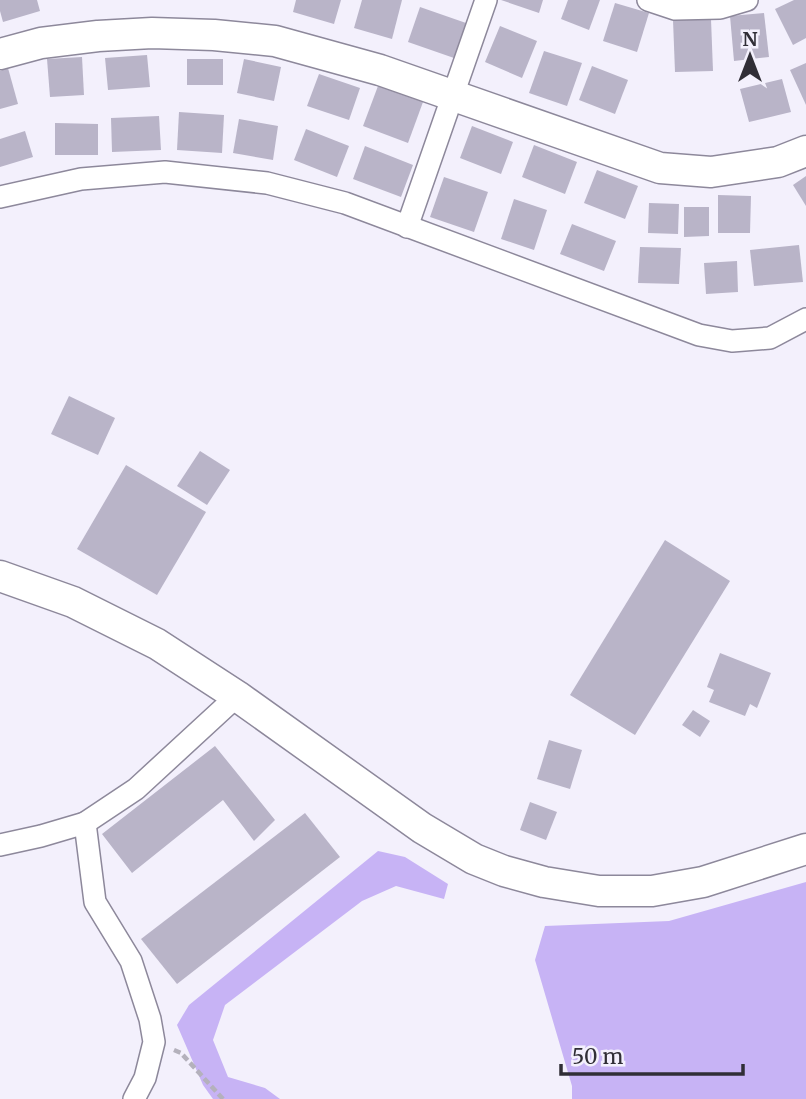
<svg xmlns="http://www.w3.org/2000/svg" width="806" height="1099" font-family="Merriweather,serif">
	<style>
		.forest { fill: #c7b3f5 }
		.building { fill: #b9b4c8 }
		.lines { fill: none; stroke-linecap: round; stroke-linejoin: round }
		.street-casing { stroke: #8d889b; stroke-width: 24 }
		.secondary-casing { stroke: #8d889b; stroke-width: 33 }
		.path { stroke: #b4b1bc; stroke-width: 4.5; stroke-dasharray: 7 3.5; stroke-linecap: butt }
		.street { stroke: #fff; stroke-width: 21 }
		.secondary { stroke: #fff; stroke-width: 30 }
	</style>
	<rect width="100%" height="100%" fill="#f3f0fc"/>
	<g class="forest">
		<polygon points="378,851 405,857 448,884 444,899 396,886 362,901 225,1005 213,1040 228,1077 265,1088 280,1099 213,1099 203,1085 177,1025 189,1005"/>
		<polygon points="806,882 806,1099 572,1099 572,1086 535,960 545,926 669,921"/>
	</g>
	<g class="building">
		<polygon points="0,0 37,0 40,11 3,22 0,11"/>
		<polygon points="296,0 341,0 334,24 293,12"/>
		<polygon points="362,0 402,0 392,39 354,28"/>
		<polygon points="501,0 543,0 539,13"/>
		<polygon points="568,0 600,0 589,30 561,19"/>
		<polygon points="794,0 806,0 806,38 793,45 775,9"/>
		<polygon points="615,3 649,13 637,52 603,41"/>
		<polygon points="420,7 466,23 454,58 408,42"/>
		<polygon points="764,13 769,57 734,61 730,16"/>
		<polygon points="711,19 713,71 675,72 673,20"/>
		<polygon points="500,26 537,41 522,78 485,62"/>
		<polygon points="544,51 582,63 567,106 529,93"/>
		<polygon points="147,55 150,87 108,90 105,58"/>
		<polygon points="82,57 84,95 50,97 47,59"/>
		<rect x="187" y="59" width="36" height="26"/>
		<polygon points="244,59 281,67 274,101 237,93"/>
		<polygon points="806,63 806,105 790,70"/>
		<polygon points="592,66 628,80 615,114 579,100"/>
		<polygon points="8,68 18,104 0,109 0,71"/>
		<polygon points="319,74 360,88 349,120 307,106"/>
		<polygon points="782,79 791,112 749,122 740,89"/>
		<polygon points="378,86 423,102 408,143 363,126"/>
		<polygon points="179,112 224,115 222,153 177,150"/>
		<polygon points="159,116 161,150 112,152 111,118"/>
		<polygon points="239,119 278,126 273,160 233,153"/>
		<polygon points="55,123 98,124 98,155 55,155"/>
		<polygon points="472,126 513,142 501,174 460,158"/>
		<polygon points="306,129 349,146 337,177 294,160"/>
		<polygon points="25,131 33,157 0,167 0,139"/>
		<polygon points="534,145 577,162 565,194 522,177"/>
		<polygon points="365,146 413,165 401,197 353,179"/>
		<polygon points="597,170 638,186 625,219 584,203"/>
		<polygon points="806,176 806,206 793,185"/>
		<polygon points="444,177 488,192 474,232 430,217"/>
		<polygon points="718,195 751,196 750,233 718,233"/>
		<polygon points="514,199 547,210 534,250 501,239"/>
		<polygon points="649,203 679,204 678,234 648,233"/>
		<polygon points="684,207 709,207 709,236 684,237"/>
		<polygon points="572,224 616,241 604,271 560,254"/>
		<polygon points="799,245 803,282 754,286 750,250"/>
		<polygon points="640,247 681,248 679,284 638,283"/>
		<polygon points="737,261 738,292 706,294 704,263"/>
		<polygon points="69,396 115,418 98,455 51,434"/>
		<polygon points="200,451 230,470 207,505 177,486"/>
		<polygon points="126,465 206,512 157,595 77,549"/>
		<polygon points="665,540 730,581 635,735 570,695"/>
		<polygon points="720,653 771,673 757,708 750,704 745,716 709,702 714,690 707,687"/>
		<polygon points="693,710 710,721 700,737 682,725"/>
		<polygon points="549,740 582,750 570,789 537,779"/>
		<polygon points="215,746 275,820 254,841 223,800 132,873 102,834"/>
		<polygon points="530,802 557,812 546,840 520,830"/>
		<polygon points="305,813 340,857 177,984 141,939"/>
	</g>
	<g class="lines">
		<g class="street-casing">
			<g id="street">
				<polyline points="648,0 675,9 720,8 747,0"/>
				<polyline points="0,197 81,179 165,172 267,183 345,203 699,335 732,341 770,338 806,319"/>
				<polyline points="407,227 486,0"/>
				<polyline points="85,823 95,902 131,961 150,1019 154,1042 145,1078 134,1099"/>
				<polyline points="0,845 41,836 85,823 136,789 237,696"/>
			</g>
		</g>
		<g class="secondary-casing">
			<g id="secondary">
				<polyline points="0,54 41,43 98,36 152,33 214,35 275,41 380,70 660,168 711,172 778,162 806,151"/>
				<polyline points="0,576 73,602 157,644 237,696 422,828 474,859 504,871 544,882 599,891 652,891 703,882 806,849"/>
			</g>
		</g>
		<polyline class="path" points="174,1050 181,1053 223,1099"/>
		<use href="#street" class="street"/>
		<use href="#secondary" class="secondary"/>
	</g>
	<g transform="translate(750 56)" stroke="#f3f0fc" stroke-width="5" paint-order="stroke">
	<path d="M0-5L12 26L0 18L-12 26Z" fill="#302e36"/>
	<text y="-10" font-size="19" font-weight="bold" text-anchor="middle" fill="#302e36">N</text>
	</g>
	<path d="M561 1064v10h182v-10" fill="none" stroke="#302e36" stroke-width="3.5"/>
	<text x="572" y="1064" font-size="21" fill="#302e36" stroke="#f3f0fc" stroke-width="5" paint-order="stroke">50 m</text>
</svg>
